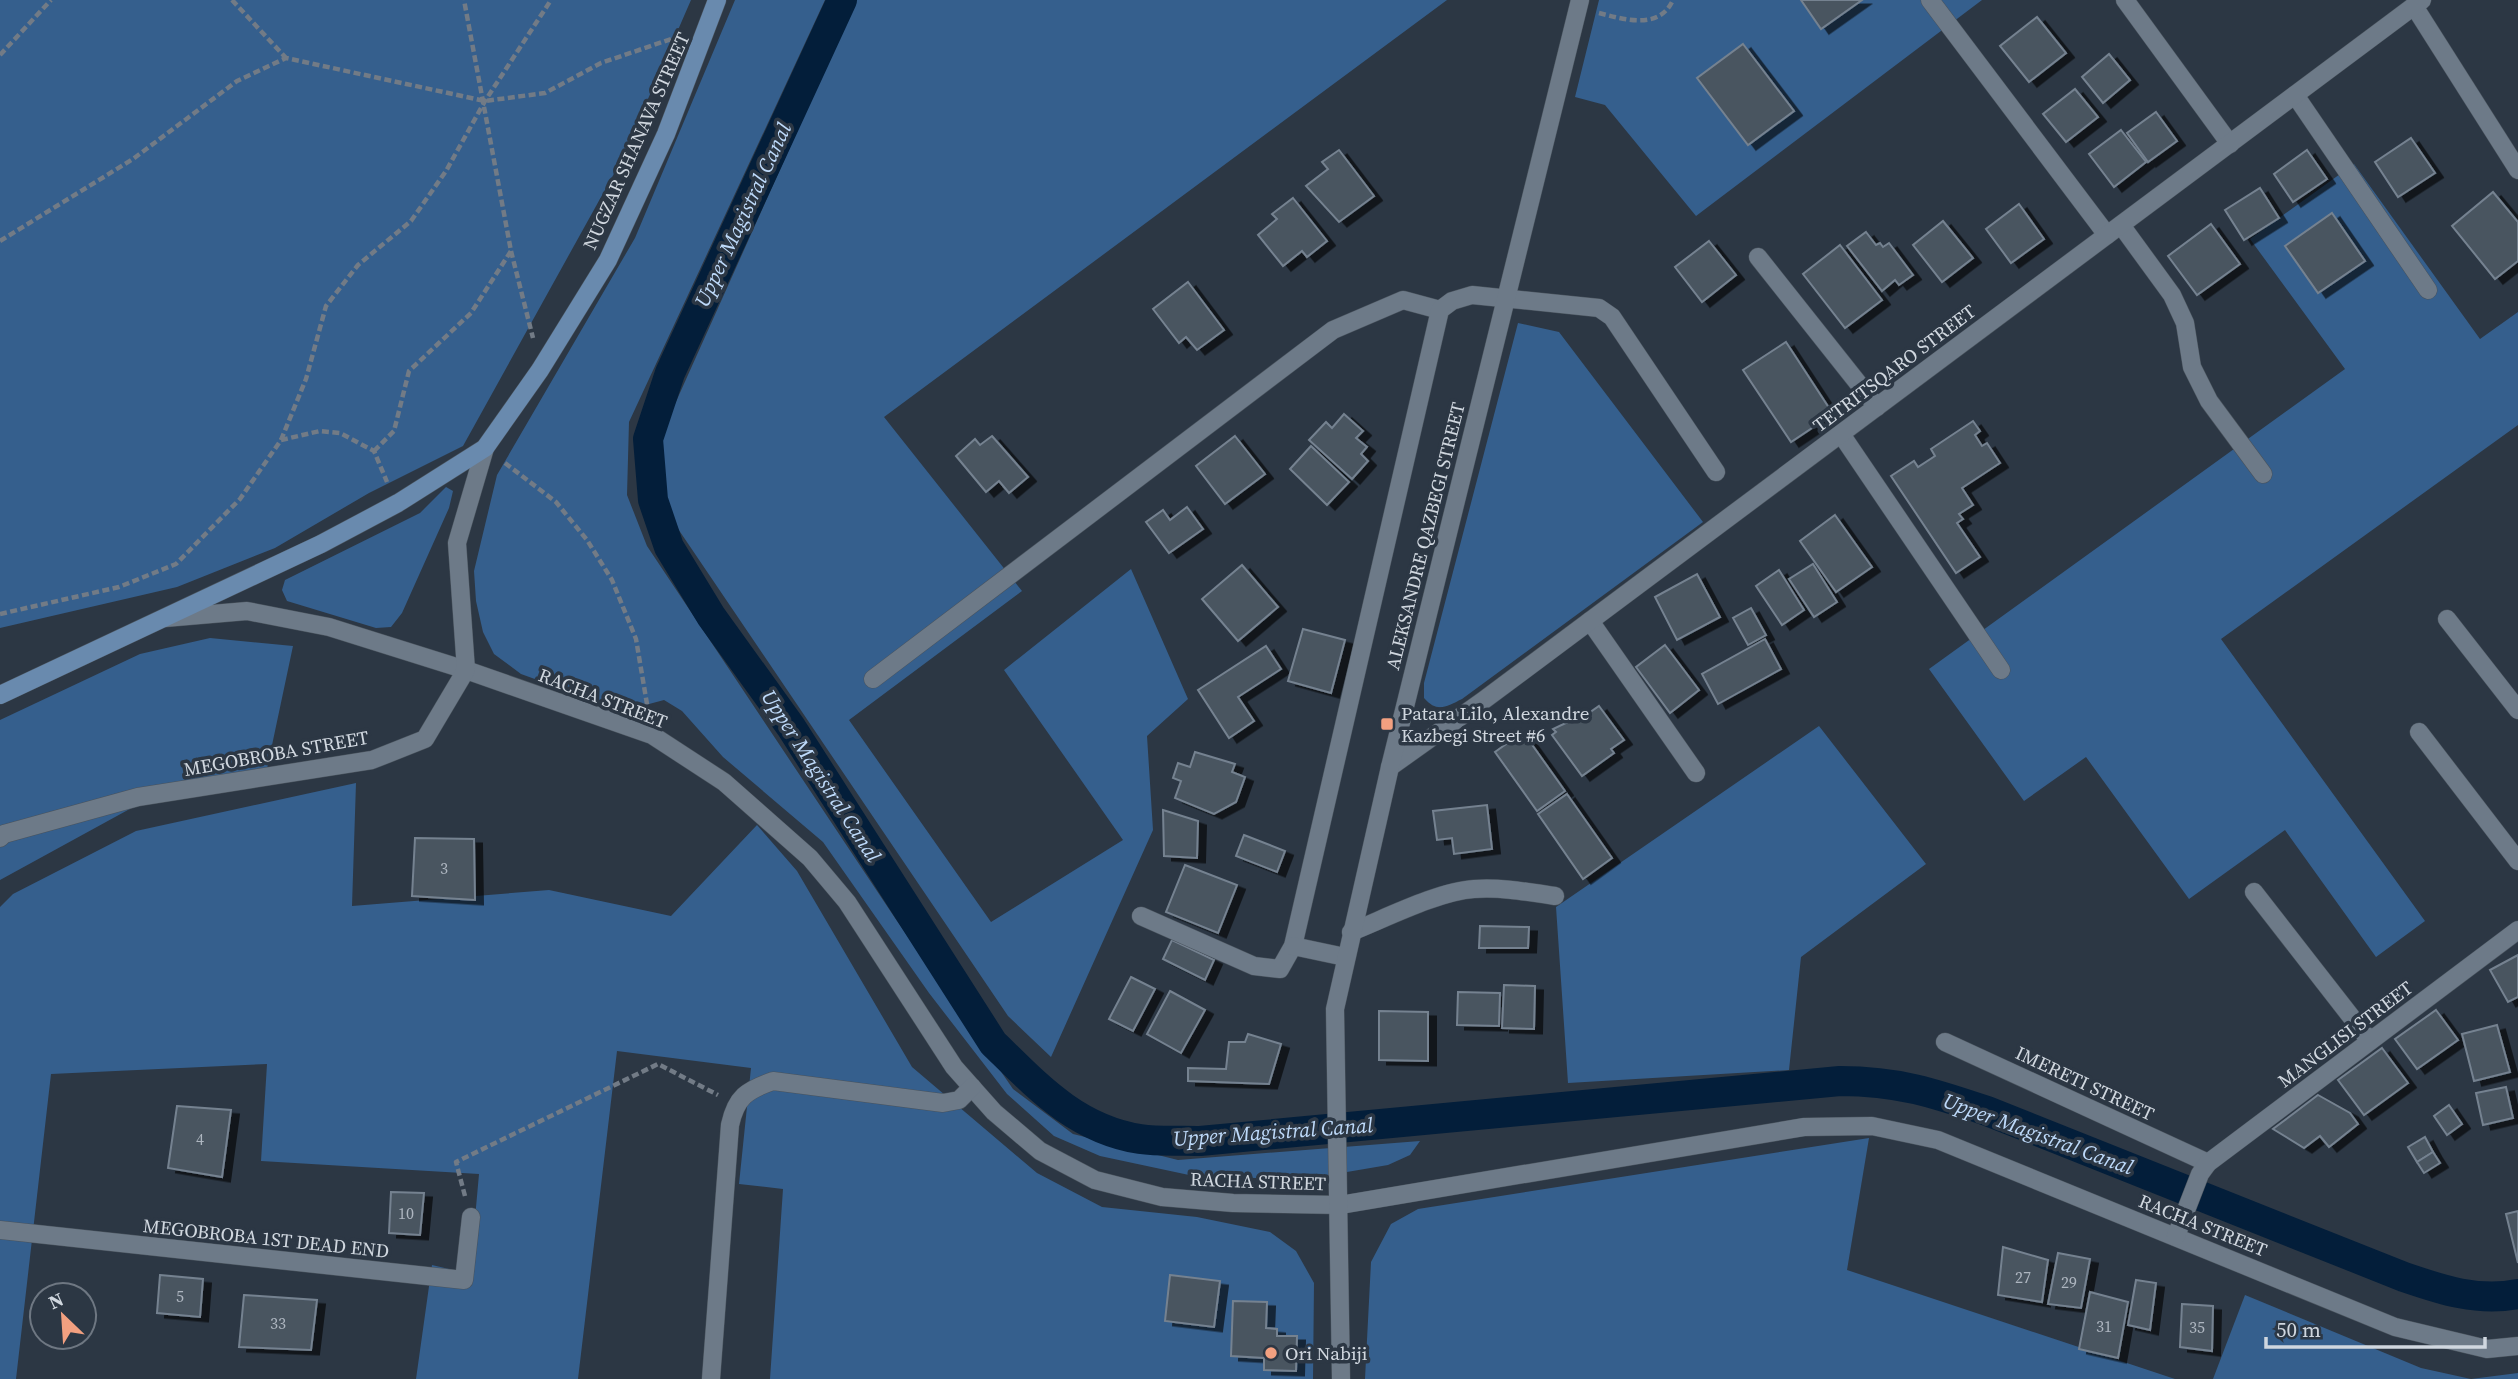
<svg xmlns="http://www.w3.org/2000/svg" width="2518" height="1379" font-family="'Source Serif 4',serif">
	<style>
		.green { fill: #355f8d }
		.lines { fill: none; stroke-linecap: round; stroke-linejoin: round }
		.canal { stroke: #031e3a; stroke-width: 30 }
		.building { fill: #485461; stroke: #758290; stroke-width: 2; filter: url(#shadow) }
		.minor-casing { stroke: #49535d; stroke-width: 19 }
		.major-casing { stroke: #49535d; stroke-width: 19 }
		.path { stroke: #727b86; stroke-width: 4.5; stroke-dasharray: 7 3.5; stroke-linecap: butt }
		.minor { stroke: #6d7a88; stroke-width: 18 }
		.major { stroke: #698aae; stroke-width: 18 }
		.poi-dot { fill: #f2a080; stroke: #2c3744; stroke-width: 2.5 }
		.labels { text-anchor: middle; stroke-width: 7; stroke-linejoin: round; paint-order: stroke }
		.number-label { font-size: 16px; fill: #aeb6c0 }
		.street-label { font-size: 19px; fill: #d0d7df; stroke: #2c3744 }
		.poi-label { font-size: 19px; fill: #d0d7df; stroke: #2c3744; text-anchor: start }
		.water-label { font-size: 21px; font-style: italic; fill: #bedafa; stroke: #2c3744 }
	</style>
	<defs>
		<filter id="shadow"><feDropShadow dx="8" dy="4.5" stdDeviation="0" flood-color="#0009"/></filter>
	</defs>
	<rect width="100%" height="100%" fill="#2c3744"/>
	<g class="green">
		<polygon points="0,0 691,0 621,161 463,446 369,493 275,548 177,587 0,628"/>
		<polygon points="735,0 825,0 629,422 627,495 647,546 897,921 1013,1089 1073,1134 1178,1160 1420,1141 1410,1155 1388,1165 1300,1180 1189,1175 1100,1156 1054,1136 1007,1094 929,993 823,842 723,757 682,711 664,700 623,711 521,674 494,654 483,632 476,601 474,571 497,475 635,238"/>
		<polygon points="856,0 1447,0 884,417 1022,591 849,720 991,922 1123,840 1004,670 1131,569 1188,699 1147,736 1153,830 1051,1057 1008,1016 670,517 660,453 666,424"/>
		<polygon points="1599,0 1982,0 1696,216 1605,105 1575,97"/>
		<polygon points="2354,164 2480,339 2518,312 2518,425 2221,639 2425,921 2376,957 2285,830 2189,899 2086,757 2024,801 1929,669 2345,369 2250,239"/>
		<path d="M1518 323 1559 332 1703 522 1462 699C1446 707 1437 713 1424 698V683Z"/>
		<polygon points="446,487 453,491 449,508 402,613 391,627 376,628 287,601 282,590 285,580 420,513"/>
		<polygon points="210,638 293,646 264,783 137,805 0,880 0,720 140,654"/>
		<polygon points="1819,726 1926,864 1801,957 1789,1070 1568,1083 1556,907"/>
		<polygon points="356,783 352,906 549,890 671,916 757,825 797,871 912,1067 1037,1173 1102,1207 1197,1217 1270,1232 1296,1251 1314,1283 1313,1379 770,1379 783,1189 739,1184 751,1068 617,1051 578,1379 416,1379 432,1265 470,1274 479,1174 261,1161 267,1064 51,1074 16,1379 0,1379 0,907 13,894 136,831"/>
		<polygon points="1869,1138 1847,1270 2175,1379 1365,1379 1371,1262 1391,1224 1418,1209"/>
		<polygon points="2245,1295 2421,1368 2471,1379 2518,1373 2518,1379 2213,1379"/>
	</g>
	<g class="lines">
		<path class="canal" d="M842 0 670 373 648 439 653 500 669 547 711 616 791 727 993 1043C1037 1086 1076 1129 1140 1139 1160 1142 1181 1140 1200 1141L1840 1081C1898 1081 1934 1093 1987 1111L2404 1277C2442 1290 2478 1302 2518 1294"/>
	</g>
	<g class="building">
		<polygon points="1801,0 1862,0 1821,29"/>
		<polygon points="2037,17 2066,53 2029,82 2000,46"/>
		<polygon points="1743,44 1794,111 1748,145 1697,78"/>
		<polygon points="2109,54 2130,80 2103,103 2082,77"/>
		<polygon points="2075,89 2098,117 2066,142 2043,114"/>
		<polygon points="2156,112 2177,141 2148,162 2127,133"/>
		<polygon points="2121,130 2146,162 2114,187 2089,154"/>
		<polygon points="2411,138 2435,173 2398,197 2375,162"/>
		<polygon points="1339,150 1374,196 1339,222 1306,186 1328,169 1322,162"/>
		<polygon points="2307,150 2327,179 2293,202 2274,174"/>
		<polygon points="2260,188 2279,218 2244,240 2225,210"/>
		<polygon points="2493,192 2518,222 2518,261 2495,279 2452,226"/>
		<polygon points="1293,198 1327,241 1307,257 1302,251 1283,266 1258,235 1277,219 1272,214"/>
		<polygon points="2019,204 2044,239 2011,263 1986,229"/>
		<polygon points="2332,213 2365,261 2318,293 2285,246"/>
		<polygon points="1943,221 1973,258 1942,282 1913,245"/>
		<polygon points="2211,224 2240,264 2197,295 2168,256"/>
		<polygon points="1866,232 1876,245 1880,243 1883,247 1889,243 1913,275 1899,285 1895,280 1882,291 1847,246"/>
		<polygon points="1709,241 1736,275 1702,302 1675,267"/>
		<polygon points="1840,245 1882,300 1845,328 1803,274"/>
		<polygon points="1188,282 1224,330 1197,350 1186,337 1179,343 1153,309"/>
		<polygon points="1786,342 1833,414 1791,442 1743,370"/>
		<polygon points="1344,414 1363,431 1356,438 1367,447 1361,454 1368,461 1352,479 1309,440 1326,422 1332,428"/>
		<polygon points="1973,421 1980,431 1975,435 1982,446 1987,443 2000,463 1962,488 1973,505 1959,514 1963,519 1957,523 1980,557 1956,573 1891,476 1914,461 1918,467 1935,456 1931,449"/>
		<polygon points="992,436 1028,477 1009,493 999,481 986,492 956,456 975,439 980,445"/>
		<polygon points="1235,436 1265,474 1225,504 1196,466"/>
		<polygon points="1311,446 1349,482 1327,505 1290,469"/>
		<polygon points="1187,507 1203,529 1169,553 1146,522 1163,510 1170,520"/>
		<polygon points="1835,515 1872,567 1836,592 1800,541"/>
		<polygon points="1813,564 1837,602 1814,617 1789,579"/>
		<polygon points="1242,565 1278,607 1238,641 1202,599"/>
		<polygon points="1779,570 1804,610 1782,625 1756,586"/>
		<polygon points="1697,574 1720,617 1677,640 1655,597"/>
		<polygon points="1751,608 1766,635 1748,645 1733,618"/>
		<polygon points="1303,629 1345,640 1331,693 1288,681"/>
		<polygon points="1765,639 1781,669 1718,704 1702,674"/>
		<polygon points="1665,645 1699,690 1670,713 1636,667"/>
		<polygon points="1266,646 1281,669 1238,697 1254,721 1229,738 1198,690"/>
		<polygon points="1599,706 1624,740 1611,749 1614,753 1582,776 1552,735 1556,732 1553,729 1570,721 1568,718 1577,711 1586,715"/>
		<polygon points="1523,732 1565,791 1537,811 1495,752"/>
		<polygon points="1195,752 1235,764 1232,772 1245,777 1236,802 1214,814 1175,798 1181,781 1173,778 1178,763 1190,767"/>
		<polygon points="1567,794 1612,858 1583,879 1538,814"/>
		<polygon points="1487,805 1492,849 1454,854 1452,838 1437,840 1433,811"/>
		<polygon points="1163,810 1198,821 1197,858 1164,856"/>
		<polygon points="1244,835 1285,851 1277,872 1236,856"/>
		<polygon points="415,838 474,839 475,900 412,896"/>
		<polygon points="1185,865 1237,885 1218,933 1166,912"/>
		<polygon points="1480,926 1529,927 1528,948 1479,948"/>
		<polygon points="1172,940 1214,960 1205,980 1163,959"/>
		<polygon points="2518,955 2518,997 2508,1002 2490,970"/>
		<polygon points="1131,977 1155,989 1133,1031 1109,1019"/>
		<polygon points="1504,985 1535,986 1534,1029 1502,1028"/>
		<polygon points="1170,991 1205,1010 1181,1053 1147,1034"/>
		<polygon points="1458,992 1500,993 1499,1026 1457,1025"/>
		<polygon points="2436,1010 2458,1040 2417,1069 2395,1039"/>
		<polygon points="1379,1011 1428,1012 1428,1061 1379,1060"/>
		<polygon points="2497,1025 2510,1072 2474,1081 2462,1034"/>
		<polygon points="1248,1034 1281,1044 1269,1084 1188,1081 1188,1068 1226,1069 1229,1042 1245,1042"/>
		<polygon points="2382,1048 2408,1083 2364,1115 2338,1080"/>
		<polygon points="2506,1087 2513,1118 2483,1125 2476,1093"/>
		<polygon points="2318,1095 2350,1113 2358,1124 2329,1147 2320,1136 2304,1148 2273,1129"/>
		<polygon points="2449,1105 2462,1124 2447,1135 2434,1116"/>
		<polygon points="177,1106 231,1110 222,1177 168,1168"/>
		<polygon points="2425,1137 2433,1152 2417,1162 2408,1147"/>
		<polygon points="2433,1152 2440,1163 2424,1173 2417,1162"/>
		<polygon points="391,1192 424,1193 420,1235 389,1233"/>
		<polygon points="2518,1211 2518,1263 2506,1214"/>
		<polygon points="2003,1247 2048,1260 2042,1302 1998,1295"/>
		<polygon points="2058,1253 2090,1259 2081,1308 2048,1304"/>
		<polygon points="160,1275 203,1279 200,1317 157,1313"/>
		<polygon points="1170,1275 1220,1281 1214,1327 1165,1321"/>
		<polygon points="2136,1280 2156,1283 2150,1330 2128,1325"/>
		<polygon points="2090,1292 2128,1302 2118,1358 2079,1349"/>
		<polygon points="244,1295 317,1300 311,1350 239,1347"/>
		<polygon points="1233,1301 1267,1302 1266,1328 1277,1329 1277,1336 1297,1336 1296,1371 1264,1370 1264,1358 1231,1356"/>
		<polygon points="2182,1304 2213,1306 2212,1351 2180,1347"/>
	</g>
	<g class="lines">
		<g class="minor-casing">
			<g id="minor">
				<polyline points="1930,0 2107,235"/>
				<polyline points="2125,0 2230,144"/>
				<polyline points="2414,6 2518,170"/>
				<polyline points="2295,95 2428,290"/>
				<polyline points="2121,225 2172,295 2185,323 2192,367 2209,401 2263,474"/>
				<polyline points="1758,257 1877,407"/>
				<polyline points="1841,434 2001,670"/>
				<polyline points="165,618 247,611 329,627 466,670 652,735 724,782 810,858 847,902 954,1067 994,1112 1040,1151 1095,1180 1162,1197 1233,1203 1340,1205 1804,1127 1872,1126 1938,1140 2395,1327 2487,1349 2518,1346"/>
				<polyline points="2447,619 2518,710"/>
				<polyline points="1590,621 1696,773"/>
				<polyline points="873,679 1333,330 1403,300 1440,310"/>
				<polyline points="2419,732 2518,861"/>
				<polyline points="1390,767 1484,700 2422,0"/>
				<polyline points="0,838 4,834 138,797 372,760 425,739 466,670 457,543 485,448"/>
				<polyline points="2254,892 2370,1041"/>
				<polyline points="1141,916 1254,966 1280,969 1293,946 1440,310 1452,301 1472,295 1599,308 1612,317 1716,472"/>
				<path d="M1351 932C1384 919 1439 891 1474 889 1501 887 1528 892 1555 896"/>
				<polyline points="1293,946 1345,957"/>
				<polyline points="1945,1042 2208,1163"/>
				<polyline points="0,1230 464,1280 471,1217"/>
				<polyline points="2176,1236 2200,1174 2208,1163 2518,930"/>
				<path d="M711 1379 730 1125C736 1097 747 1090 773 1081L943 1103 959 1100 972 1087"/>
				<polyline points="1341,1379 1335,1009 1390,767 1580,0"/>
			</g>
		</g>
		<g class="major-casing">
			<polyline id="major" points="0,695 321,544 398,503 485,448 540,370 608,260 666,134 717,0"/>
		</g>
		<g class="path">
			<polyline points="232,0 286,58"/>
			<path d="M1599 13C1623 19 1659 31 1673 0"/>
			<polyline points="0,55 51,0"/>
			<polyline points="0,241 133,159 237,81 286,58 485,101 545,93 601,63 677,37"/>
			<polyline points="511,251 533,338"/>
			<polyline points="281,440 306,379 326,306 358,265 411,221 446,171 485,101 551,0"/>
			<polyline points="374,451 394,431 409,371 471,313 511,251 464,0"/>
			<polyline points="505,463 556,502 587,540 612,580 636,639 648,710"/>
			<polyline points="0,614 119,587 176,564 240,499 281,440 320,431 340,433 374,451 387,482"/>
			<polyline points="465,1196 456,1162 658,1064 718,1095"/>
		</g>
		<use href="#minor" class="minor"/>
		<use href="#major" class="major"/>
	</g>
	<g class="poi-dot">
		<rect x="1380" y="717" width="14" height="14" rx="3.5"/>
		<circle cx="1271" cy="1353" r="7"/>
	</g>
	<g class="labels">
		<g class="number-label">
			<text x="444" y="874">3</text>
			<text x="200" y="1145">4</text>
			<text x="406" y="1219">10</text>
			<text x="2023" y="1283">27</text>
			<text x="2069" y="1288">29</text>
			<text x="180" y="1302">5</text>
			<text x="278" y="1329">33</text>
			<text x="2104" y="1332">31</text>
			<text x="2197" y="1333">35</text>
		</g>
		<g class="street-label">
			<text transform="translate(636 141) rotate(-66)" y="7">NUGZAR SHANAVA STREET</text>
			<text transform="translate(1894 368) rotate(-37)" y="7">TETRITSQARO STREET</text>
			<text transform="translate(1425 536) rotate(-76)" y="7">ALEKSANDRE QAZBEGI STREET</text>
			<text transform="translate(603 698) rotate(21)" y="7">RACHA STREET</text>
			<text transform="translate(276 753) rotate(-10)" y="7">MEGOBROBA STREET</text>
			<text transform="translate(2345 1034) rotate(-37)" y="7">MANGLISI STREET</text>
			<text transform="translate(2085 1083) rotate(25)" y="7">IMERETI STREET</text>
			<text transform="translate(1258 1181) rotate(2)" y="7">RACHA STREET</text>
			<text transform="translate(2203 1225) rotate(22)" y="7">RACHA STREET</text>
			<text transform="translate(266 1238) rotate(6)" y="7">MEGOBROBA 1ST DEAD END</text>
		</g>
		<g class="poi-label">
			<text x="1401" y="720">Patara Lilo, Alexandre<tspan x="1401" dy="22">Kazbegi Street #6</tspan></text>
			<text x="1285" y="1360">Ori Nabiji</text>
		</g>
		<g class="water-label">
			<text transform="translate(743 215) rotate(-65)" y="7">Upper Magistral Canal</text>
			<text transform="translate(821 776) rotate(57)" y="7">Upper Magistral Canal</text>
			<text transform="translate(1273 1132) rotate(-4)" y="7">Upper Magistral Canal</text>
			<text transform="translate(2038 1134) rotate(20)" y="7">Upper Magistral Canal</text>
		</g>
	</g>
	<g transform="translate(63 1316) rotate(335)"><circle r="33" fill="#2c3744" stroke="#6e7782" stroke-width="2"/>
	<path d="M0-5L12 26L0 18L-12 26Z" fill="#f2a080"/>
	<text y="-10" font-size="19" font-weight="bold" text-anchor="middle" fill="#d0d7df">N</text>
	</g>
	<path d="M2266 1337v10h219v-10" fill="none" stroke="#d0d7df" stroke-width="3.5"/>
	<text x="2276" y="1337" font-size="21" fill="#d0d7df" stroke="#2c3744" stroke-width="5" paint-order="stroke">50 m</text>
</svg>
